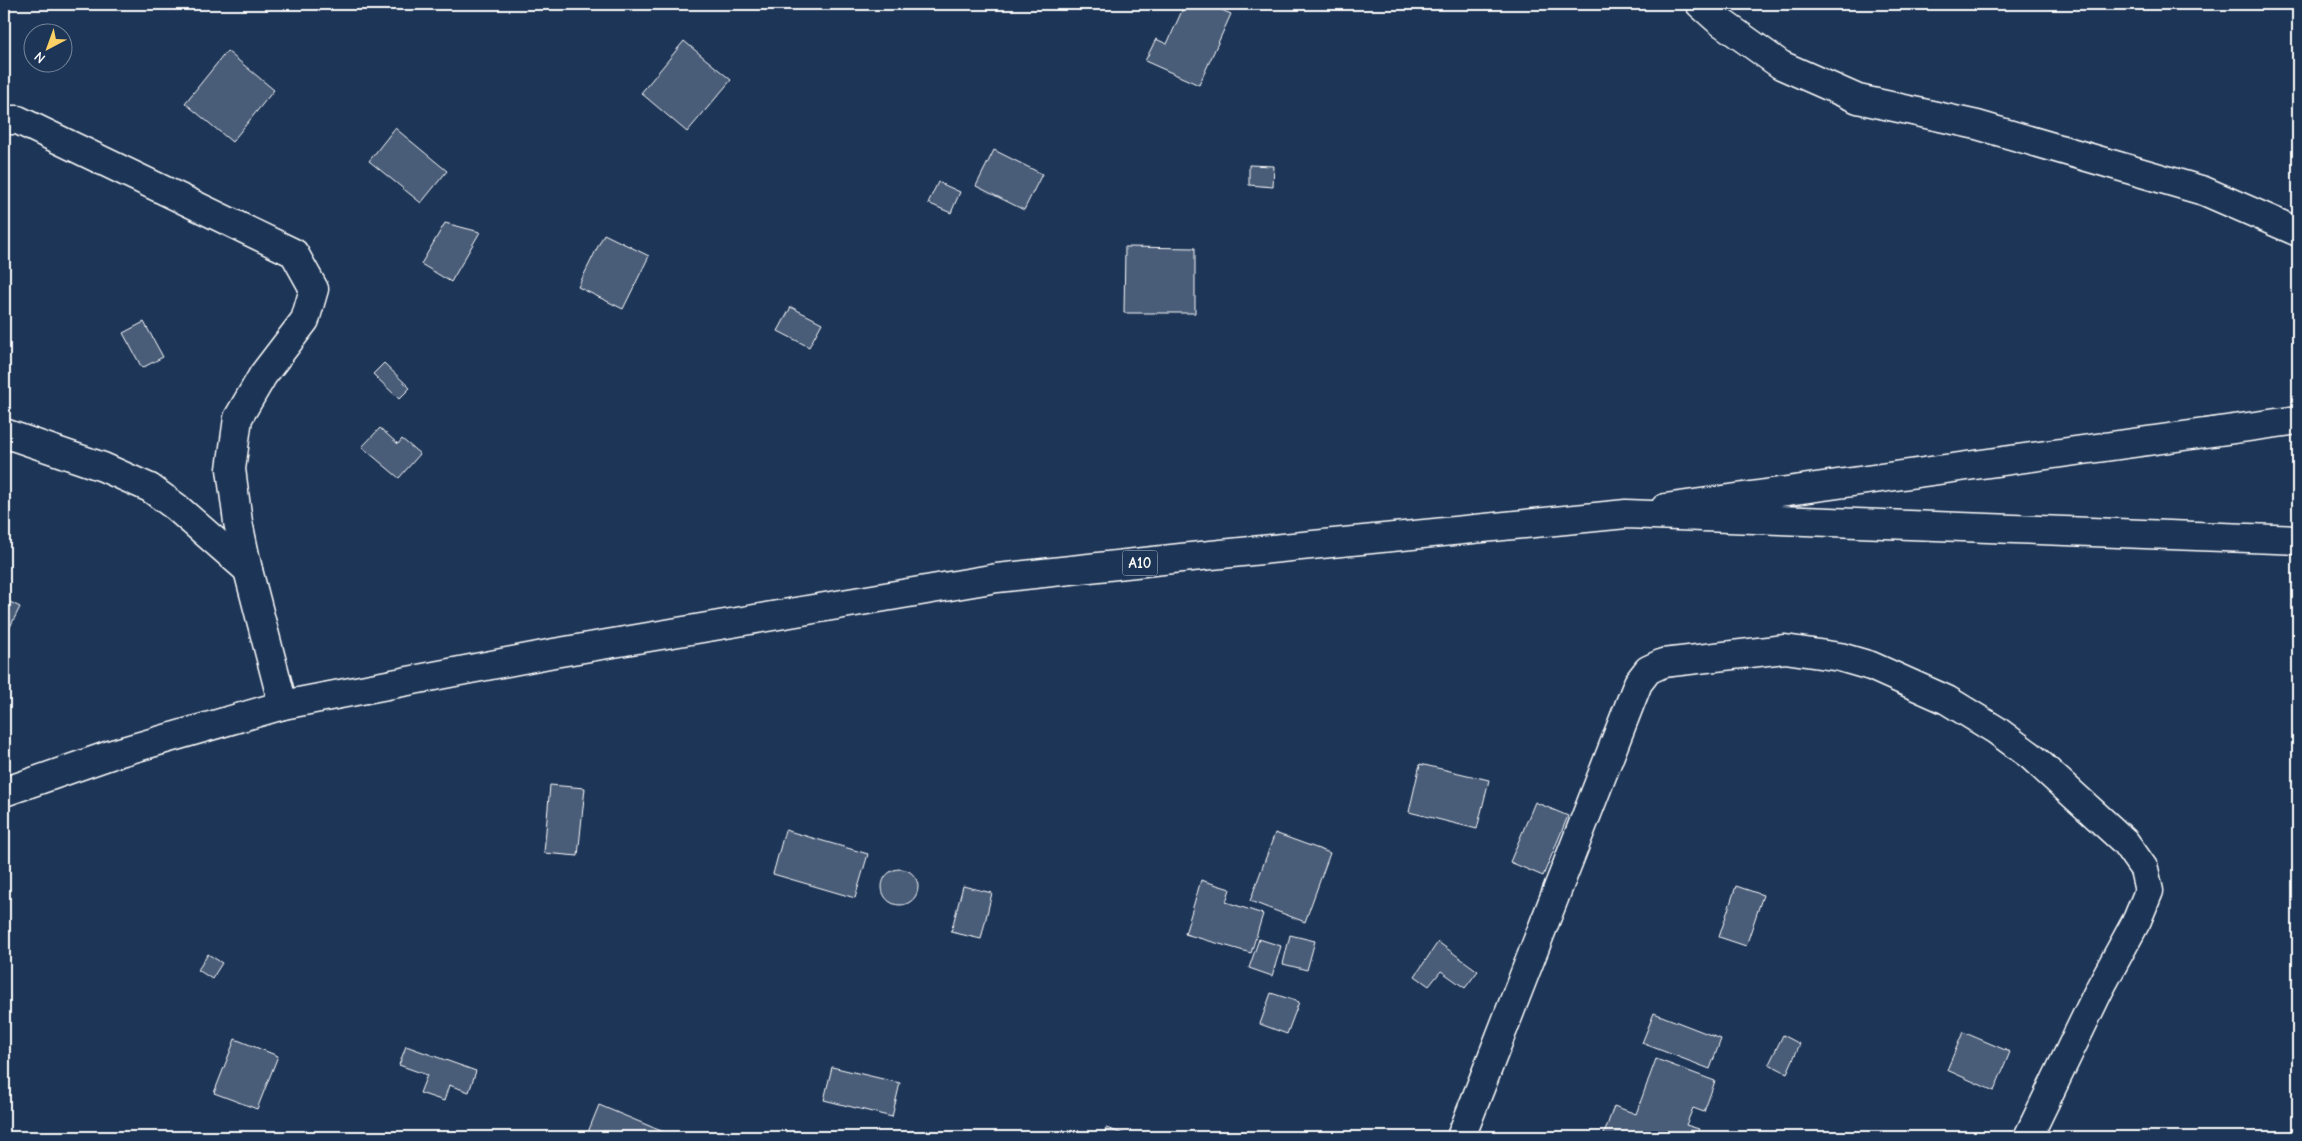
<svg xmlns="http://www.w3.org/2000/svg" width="2302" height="1141" font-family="'Comic Neue',sans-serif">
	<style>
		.building { fill: #4a5d79; stroke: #fff }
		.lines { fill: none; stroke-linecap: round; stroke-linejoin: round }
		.minor-casing { stroke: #fff; stroke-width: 31 }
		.major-casing { stroke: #fff; stroke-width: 31 }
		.minor { stroke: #1d3557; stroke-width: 28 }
		.major { stroke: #1d3557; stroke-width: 28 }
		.labels { text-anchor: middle; stroke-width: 4.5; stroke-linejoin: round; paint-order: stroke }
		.shield { fill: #1d3557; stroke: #bbc2cd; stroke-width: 1 }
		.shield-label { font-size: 15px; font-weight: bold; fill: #fff }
	</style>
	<rect width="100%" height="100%" fill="#1d3557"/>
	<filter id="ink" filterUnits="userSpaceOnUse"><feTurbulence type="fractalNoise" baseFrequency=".02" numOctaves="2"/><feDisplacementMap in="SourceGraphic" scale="10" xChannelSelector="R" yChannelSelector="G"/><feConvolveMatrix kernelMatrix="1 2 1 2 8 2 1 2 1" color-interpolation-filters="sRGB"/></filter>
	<g filter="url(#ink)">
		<g class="building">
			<polygon points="1185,4 1208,4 1231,14 1199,85 1145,61 1156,39 1167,44"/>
			<polygon points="684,41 731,80 687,132 641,93"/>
			<polygon points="227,51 274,90 232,142 185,103"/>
			<polygon points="395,128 447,171 421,203 369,161"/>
			<polygon points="994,150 1042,174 1024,210 976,186"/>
			<polygon points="1249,165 1274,166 1273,187 1249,185"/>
			<polygon points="938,182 960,192 951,213 928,203"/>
			<polygon points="445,223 480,232 451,282 421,264"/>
			<polygon points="604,234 649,256 623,309 578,287"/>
			<polygon points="1125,247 1195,248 1195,313 1124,313"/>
			<polygon points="791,307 822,323 809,347 778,331"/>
			<polygon points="144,322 163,357 142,368 123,333"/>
			<polygon points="384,363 410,388 399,399 373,374"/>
			<polygon points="380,428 398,444 402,439 420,454 399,478 362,447"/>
			<polygon points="4,599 20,607 4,639"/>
			<polygon points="1420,764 1489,780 1477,829 1409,812"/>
			<polygon points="550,785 585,788 578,856 544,853"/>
			<polygon points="1535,802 1568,816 1543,876 1510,862"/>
			<polygon points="785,830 868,854 855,898 773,874"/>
			<polygon points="1275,833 1330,853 1305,922 1250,901"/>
			<circle cx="900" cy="887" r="18"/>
			<polygon points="1201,880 1230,889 1226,902 1263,914 1251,953 1185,934"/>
			<polygon points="963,886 992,893 981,939 951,932"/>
			<polygon points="1736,886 1763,895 1746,946 1719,937"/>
			<polygon points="1290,935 1315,941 1307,970 1283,964"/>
			<polygon points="1259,939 1281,946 1272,976 1249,968"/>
			<polygon points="1438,942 1478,971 1465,988 1441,971 1429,986 1415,976"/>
			<polygon points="208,954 222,963 212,979 198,970"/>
			<polygon points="1271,993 1299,1002 1287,1034 1260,1024"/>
			<polygon points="1654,1013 1721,1039 1710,1069 1642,1043"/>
			<polygon points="1963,1032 2010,1052 1994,1091 1947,1070"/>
			<polygon points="1783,1035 1800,1044 1787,1073 1769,1064"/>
			<polygon points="235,1039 278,1056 257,1109 214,1093"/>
			<polygon points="406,1046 476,1071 469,1092 449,1085 444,1101 420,1093 427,1075 399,1065"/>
			<polygon points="1656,1059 1715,1081 1704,1112 1693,1108 1686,1125 1699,1129 1696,1137 1603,1137 1614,1106 1636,1114"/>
			<polygon points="832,1067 900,1083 892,1117 824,1100"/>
			<polygon points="599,1105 671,1135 670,1137 586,1137"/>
			<polygon points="1106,1128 1132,1137 1103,1137"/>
		</g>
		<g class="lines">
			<g class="minor-casing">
				<g id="minor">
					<polyline points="1700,4 1718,20 1781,65 1858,99 1977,125 2204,191 2298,232"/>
					<polyline points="4,120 18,120 294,253 314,289 305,320 263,375 238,418 231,469 238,522 248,570 283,705"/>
					<polyline points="4,433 103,467 150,488 176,507 248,570"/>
					<polyline points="1665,508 2298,420"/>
					<polyline points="1461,1137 1638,683 1648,670 1663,663 1785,649 1840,657 1871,666 1947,700 1996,730 2031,756 2125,842 2144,869 2149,891 2137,920 2100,988 2028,1137"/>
				</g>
			</g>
			<g class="major-casing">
				<polyline id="major" points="4,792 113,754 283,705 554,653 997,578 1181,558 1626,514 2298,540"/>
			</g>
			<use href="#minor" class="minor"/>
			<use href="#major" class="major"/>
		</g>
	</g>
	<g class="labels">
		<rect class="shield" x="1122.5" y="550.5" width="35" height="25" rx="4"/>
		<g class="shield-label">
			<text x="1140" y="568">A10</text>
		</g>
	</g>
	<rect width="2302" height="1141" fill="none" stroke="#1d3557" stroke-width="20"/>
	<rect x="10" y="10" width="2282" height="1121" fill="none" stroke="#fff" stroke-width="2" filter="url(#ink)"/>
	<g transform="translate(48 48) rotate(221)"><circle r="24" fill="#1d3557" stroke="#77869a"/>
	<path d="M0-4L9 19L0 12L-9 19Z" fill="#ffd166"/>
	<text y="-8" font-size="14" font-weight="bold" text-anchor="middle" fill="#ffffff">N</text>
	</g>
</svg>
